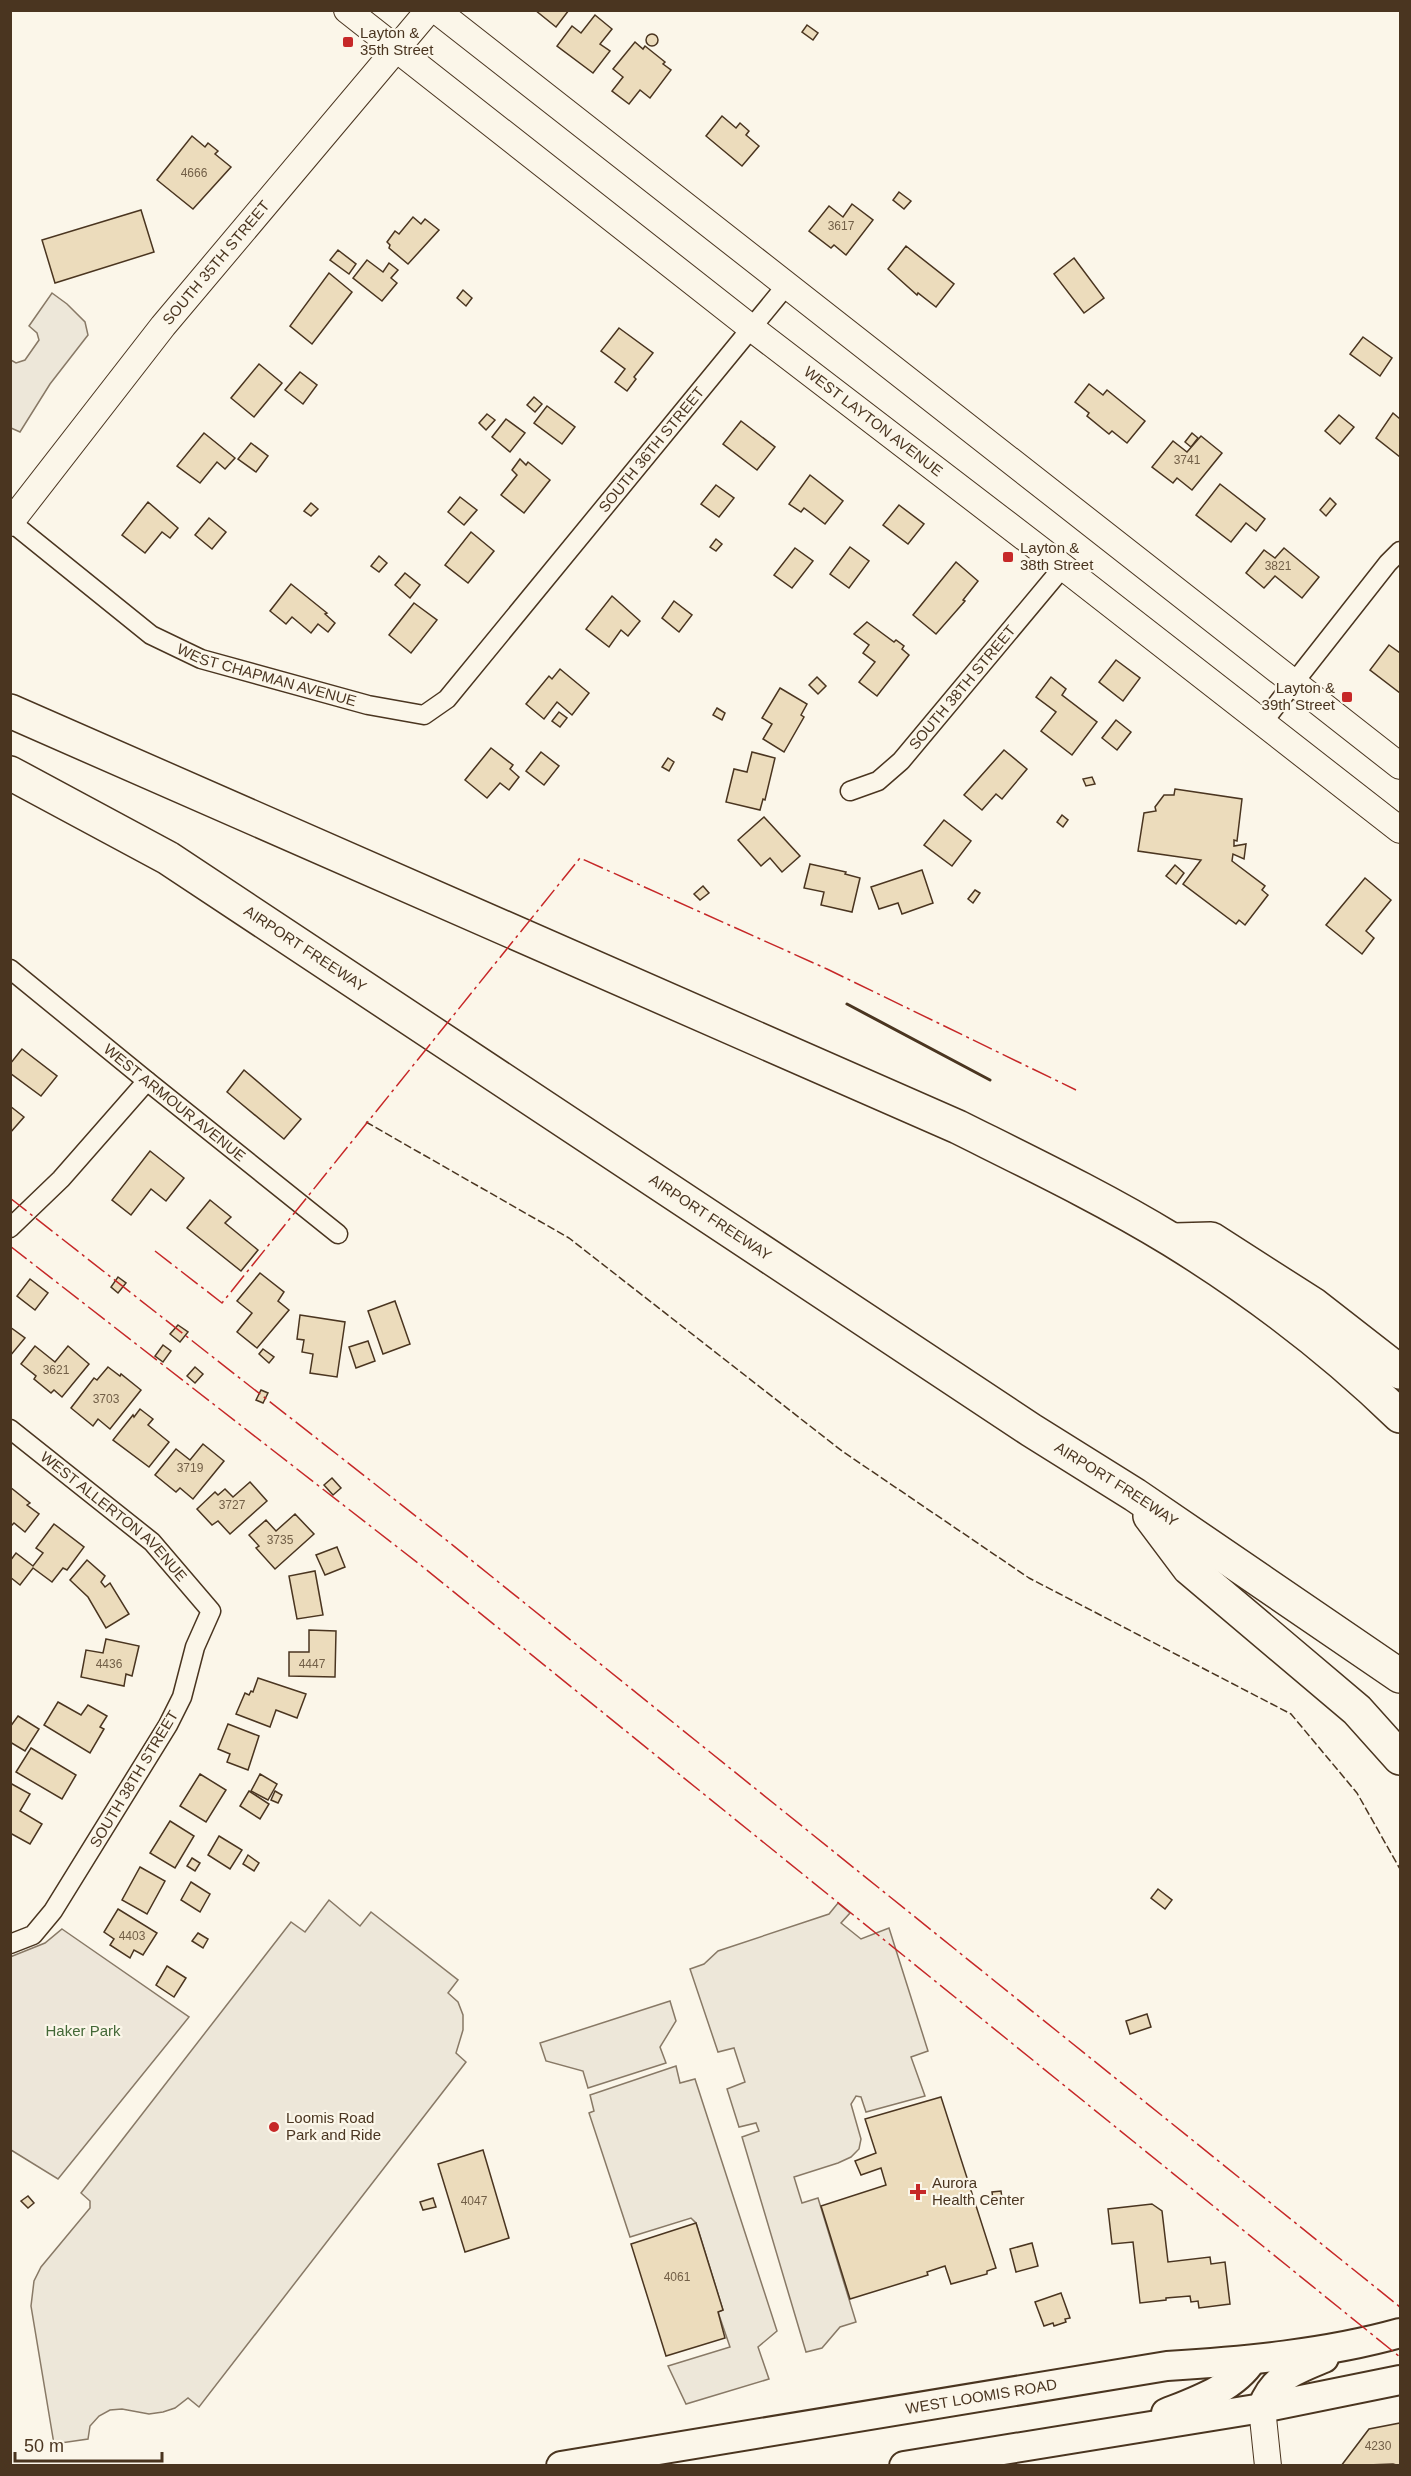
<svg xmlns="http://www.w3.org/2000/svg" width="1411" height="2476" font-family="Arial,sans-serif">
	<style>
		.green { fill: #ede6d9; stroke: #887966; stroke-width: 1.5 }
		.parking { fill: #ede7d9; stroke: #887966; stroke-width: 1.5 }
		.building { fill: #ecdcbc; stroke: #4a3520; stroke-width: 1.5 }
		.lines { fill: none; stroke-linecap: round; stroke-linejoin: round }
		.street-casing { stroke: #4a3520; stroke-width: 21 }
		.secondary-casing { stroke: #4a3520; stroke-width: 28 }
		.primary-casing { stroke: #4a3520; stroke-width: 32 }
		.highway-casing { stroke: #4a3520; stroke-width: 36 }
		.street { stroke: #fbf6e9; stroke-width: 18 }
		.secondary { stroke: #fbf6e9; stroke-width: 26 }
		.primary { stroke: #fbf6e9; stroke-width: 28 }
		.highway { stroke: #fbf6e9; stroke-width: 33 }
		.fence { stroke: #4a3520; stroke-width: 1.5; stroke-dasharray: 8 3; stroke-linecap: butt }
		.wall { stroke: #4a3520; stroke-width: 3 }
		.power { stroke: #c62828; stroke-width: 1.5; stroke-dasharray: 21 4.5 3 4.5; stroke-linecap: butt }
		.poi-dot { fill: #c62828; stroke: #fbf6e9; stroke-width: 2 }
		.labels { text-anchor: middle; stroke-width: 4.5; stroke-linejoin: round; paint-order: stroke }
		.number-label { font-size: 12px; fill: #725f47 }
		.poi-label { font-size: 15px; fill: #4a3520; stroke: #fbf6e9; text-anchor: start }
		.street-label { font-size: 15px; fill: #4a3520; stroke: #fbf6e9 }
		.park-label { font-size: 15px; fill: #436837; stroke: #fbf6e9 }
	</style>
	<rect width="100%" height="100%" fill="#fbf6e9"/>
	<polygon class="green" points="62,1929 189,2017 58,2179 11,2150 10,1957 45,1943"/>
	<g class="parking">
		<polygon points="52,293 67,304 85,322 88,335 50,384 20,432 11,428 11,360 16,363 25,360 39,340 37,333 29,326"/>
		<polygon points="329,1900 360,1926 371,1912 458,1980 448,1993 458,2002 463,2015 463,2030 456,2053 466,2062 199,2407 188,2398 175,2408 163,2412 149,2414 122,2409 110,2410 99,2416 90,2426 88,2439 54,2444 31,2306 34,2281 41,2267 90,2208 90,2201 81,2193 291,1922 305,1932"/>
		<polygon points="838,1903 850,1913 841,1923 861,1939 889,1928 928,2051 911,2057 925,2096 866,2112 861,2097 856,2096 851,2104 861,2139 859,2149 851,2157 838,2163 794,2177 802,2203 818,2198 856,2322 840,2327 822,2348 806,2352 742,2137 759,2131 756,2123 739,2127 727,2089 745,2082 734,2048 718,2052 690,1969 704,1964 718,1951 829,1914"/>
		<polygon points="670,2001 676,2021 660,2047 666,2063 588,2088 583,2071 546,2061 540,2043"/>
		<polygon points="676,2066 680,2083 695,2079 777,2331 758,2347 769,2379 686,2404 668,2366 730,2347 718,2312 723,2310 696,2223 691,2218 630,2237 589,2113 594,2111 590,2095"/>
	</g>
	<g class="building">
		<polygon points="535,10 569,10 556,27"/>
		<polygon points="595,15 612,29 600,44 610,51 593,73 557,46 572,26 581,33"/>
		<polygon points="807,25 818,33 813,40 802,32"/>
		<circle cx="652" cy="40" r="6"/>
		<polygon points="635,42 643,49 645,46 665,62 663,64 671,70 650,98 640,90 629,104 612,91 623,77 613,69"/>
		<polygon points="722,116 736,128 740,123 749,131 746,135 759,146 742,166 706,136"/>
		<polygon points="192,136 205,147 208,143 218,151 215,154 231,167 193,209 157,180"/>
		<polygon points="899,192 911,201 904,209 893,200"/>
		<polygon points="852,204 873,220 846,255 834,245 831,248 809,231 829,206 843,217"/>
		<polygon points="141,210 154,252 55,283 42,240"/>
		<polygon points="413,217 421,224 425,219 439,230 408,264 389,248 390,245 387,242 395,231 399,234"/>
		<polygon points="906,246 954,284 936,307 918,293 917,295 888,269"/>
		<polygon points="338,250 356,264 349,274 330,260"/>
		<polygon points="1074,258 1104,298 1084,313 1054,274"/>
		<polygon points="367,260 383,272 389,263 398,270 391,278 397,283 382,301 353,278"/>
		<polygon points="329,273 352,292 312,344 290,326"/>
		<polygon points="463,290 472,298 466,306 457,298"/>
		<polygon points="619,328 653,353 634,377 636,379 627,391 615,382 625,369 601,351"/>
		<polygon points="1363,337 1392,358 1380,376 1350,354"/>
		<polygon points="259,364 282,383 254,417 231,398"/>
		<polygon points="300,372 317,385 303,404 285,390"/>
		<polygon points="1089,384 1103,395 1107,390 1145,421 1127,443 1112,431 1109,434 1087,416 1089,413 1075,402"/>
		<polygon points="534,397 542,404 535,412 527,405"/>
		<polygon points="547,406 575,427 562,444 534,423"/>
		<polygon points="1393,413 1400,419 1400,457 1376,438"/>
		<polygon points="487,414 495,420 486,430 479,423"/>
		<polygon points="1339,415 1354,427 1340,444 1325,431"/>
		<polygon points="506,419 525,433 510,452 492,437"/>
		<polygon points="741,421 775,447 757,470 723,444"/>
		<polygon points="204,433 235,458 225,469 217,462 200,483 177,466"/>
		<polygon points="1192,433 1198,438 1191,447 1185,442"/>
		<polygon points="1201,436 1222,453 1192,490 1177,478 1173,483 1152,467 1173,441 1187,452"/>
		<polygon points="251,443 268,456 256,472 238,459"/>
		<polygon points="520,459 526,465 528,462 550,480 524,513 501,495 517,475 512,470"/>
		<polygon points="810,475 843,501 825,524 804,508 801,512 789,504"/>
		<polygon points="1220,484 1265,519 1256,531 1246,523 1231,542 1196,515"/>
		<polygon points="716,485 734,498 719,517 701,504"/>
		<polygon points="460,497 477,510 464,525 448,512"/>
		<polygon points="1330,498 1336,504 1326,516 1320,510"/>
		<polygon points="148,502 178,528 170,538 162,532 145,553 122,535"/>
		<polygon points="311,503 318,509 311,516 304,511"/>
		<polygon points="899,505 924,524 908,544 883,525"/>
		<polygon points="209,518 226,532 212,549 195,535"/>
		<polygon points="471,532 494,551 468,583 445,565"/>
		<polygon points="716,539 722,544 716,551 710,547"/>
		<polygon points="850,547 869,561 849,588 830,574"/>
		<polygon points="795,548 813,561 792,588 774,575"/>
		<polygon points="1284,548 1319,577 1302,598 1275,576 1264,588 1246,573 1264,550 1275,558"/>
		<polygon points="379,556 387,563 379,572 371,566"/>
		<polygon points="956,562 978,581 963,600 965,601 936,634 913,615"/>
		<polygon points="405,573 420,585 410,598 395,585"/>
		<polygon points="291,584 327,613 325,614 335,623 328,632 318,624 311,633 292,617 286,624 270,611"/>
		<polygon points="612,596 640,621 628,636 621,630 609,647 586,629"/>
		<polygon points="674,601 692,615 679,632 662,618"/>
		<polygon points="414,603 437,620 411,653 389,635"/>
		<polygon points="867,622 894,642 896,640 904,646 902,649 909,655 877,696 859,682 875,662 863,653 869,645 854,634"/>
		<polygon points="1389,645 1400,653 1400,693 1370,670"/>
		<polygon points="1116,660 1140,678 1123,701 1099,682"/>
		<polygon points="560,669 589,693 572,715 557,702 544,719 526,704 549,676 552,679"/>
		<polygon points="817,677 826,686 818,694 809,685"/>
		<polygon points="1051,677 1066,689 1062,695 1097,722 1072,755 1041,731 1056,712 1036,697"/>
		<polygon points="780,688 807,704 801,715 804,717 784,752 763,739 772,724 762,718"/>
		<polygon points="717,708 725,713 722,720 713,715"/>
		<polygon points="559,712 567,718 560,727 552,721"/>
		<polygon points="1116,720 1131,732 1117,750 1102,738"/>
		<polygon points="491,748 513,765 510,769 519,777 509,790 500,783 487,798 465,780"/>
		<polygon points="1004,750 1027,769 1002,799 996,794 982,810 964,795"/>
		<polygon points="541,752 559,766 544,785 526,771"/>
		<polygon points="752,752 775,758 765,800 763,799 760,810 726,802 734,769 747,772"/>
		<polygon points="668,758 674,762 669,771 662,767"/>
		<polygon points="1092,777 1095,784 1086,786 1083,779"/>
		<polygon points="1175,789 1242,799 1237,841 1234,840 1234,846 1246,844 1244,859 1233,854 1232,861 1265,886 1262,890 1268,895 1245,925 1239,920 1236,924 1183,884 1201,860 1138,851 1144,813 1156,811 1155,807 1164,795 1174,795"/>
		<polygon points="1062,815 1068,820 1063,827 1057,822"/>
		<polygon points="764,817 800,856 782,872 770,858 761,866 738,840"/>
		<polygon points="944,820 971,841 952,866 924,845"/>
		<polygon points="810,864 846,872 845,874 860,878 852,912 821,905 824,892 804,888"/>
		<polygon points="1175,865 1184,873 1176,884 1166,876"/>
		<polygon points="922,870 933,903 902,914 898,903 879,909 871,887"/>
		<polygon points="1365,878 1391,900 1366,931 1374,938 1362,954 1326,925"/>
		<polygon points="703,886 709,893 700,900 694,894"/>
		<polygon points="975,890 980,893 973,903 968,899"/>
		<polygon points="22,1049 57,1076 41,1096 10,1073 10,1064"/>
		<polygon points="244,1070 301,1119 284,1139 227,1092"/>
		<polygon points="10,1106 24,1117 10,1133"/>
		<polygon points="150,1151 184,1178 166,1201 151,1189 131,1215 112,1200"/>
		<polygon points="210,1200 231,1217 225,1223 258,1250 241,1271 187,1228"/>
		<polygon points="260,1273 284,1292 278,1301 289,1310 257,1348 237,1332 252,1313 237,1301"/>
		<polygon points="118,1277 126,1283 118,1293 111,1287"/>
		<polygon points="30,1279 48,1293 35,1310 17,1296"/>
		<polygon points="395,1301 410,1344 383,1354 368,1311"/>
		<polygon points="300,1315 345,1322 337,1377 310,1373 313,1354 302,1352 304,1340 297,1339"/>
		<polygon points="178,1325 188,1332 180,1342 170,1334"/>
		<polygon points="10,1327 25,1338 10,1356"/>
		<polygon points="368,1341 375,1361 356,1368 349,1347"/>
		<polygon points="163,1345 171,1351 163,1362 155,1356"/>
		<polygon points="35,1346 55,1362 68,1346 89,1364 62,1397 54,1390 51,1393 34,1379 36,1376 21,1364"/>
		<polygon points="263,1349 274,1357 269,1363 259,1354"/>
		<polygon points="108,1367 120,1376 121,1374 141,1390 110,1429 98,1419 93,1426 71,1408 94,1378 97,1380"/>
		<polygon points="195,1367 203,1374 195,1383 187,1376"/>
		<polygon points="261,1390 268,1393 263,1403 256,1400"/>
		<polygon points="140,1409 153,1419 148,1425 169,1442 149,1467 113,1440 133,1415 134,1417"/>
		<polygon points="203,1444 224,1461 193,1499 180,1488 176,1492 155,1475 176,1449 190,1460"/>
		<polygon points="332,1478 341,1488 333,1495 324,1485"/>
		<polygon points="250,1482 267,1501 230,1534 218,1521 212,1525 197,1509 215,1492 218,1495 225,1489 233,1497"/>
		<polygon points="10,1487 30,1503 27,1505 39,1514 25,1532 14,1523 10,1527"/>
		<polygon points="295,1514 314,1534 275,1569 256,1548 259,1546 249,1535 266,1520 276,1531"/>
		<polygon points="54,1524 84,1547 67,1570 63,1568 52,1582 33,1568 20,1585 10,1577 10,1561 16,1553 33,1566 43,1553 36,1548"/>
		<polygon points="337,1547 345,1567 325,1575 316,1555"/>
		<polygon points="87,1560 105,1576 101,1582 105,1587 110,1583 129,1614 106,1628 88,1597 70,1580"/>
		<polygon points="315,1571 323,1615 297,1619 289,1576"/>
		<polygon points="309,1630 336,1631 335,1677 289,1676 289,1652 309,1652"/>
		<polygon points="106,1639 139,1646 132,1676 126,1674 124,1686 81,1677 86,1650 103,1653"/>
		<polygon points="258,1678 306,1694 297,1718 276,1710 270,1727 236,1714 245,1693 249,1695 251,1691 253,1692"/>
		<polygon points="58,1702 81,1715 88,1705 107,1716 100,1727 104,1729 90,1753 44,1725"/>
		<polygon points="18,1716 39,1729 25,1751 10,1742 10,1727"/>
		<polygon points="228,1724 259,1736 248,1770 227,1762 230,1754 218,1749"/>
		<polygon points="31,1748 76,1775 62,1799 16,1772"/>
		<polygon points="200,1774 226,1790 206,1822 180,1806"/>
		<polygon points="260,1774 277,1784 268,1800 251,1791"/>
		<polygon points="10,1783 30,1794 20,1811 42,1824 30,1844 10,1833"/>
		<polygon points="249,1791 269,1804 260,1819 240,1806"/>
		<polygon points="275,1791 282,1795 278,1803 271,1800"/>
		<polygon points="170,1821 194,1836 175,1868 150,1853"/>
		<polygon points="219,1836 242,1850 230,1869 208,1855"/>
		<polygon points="248,1855 259,1863 254,1871 243,1864"/>
		<polygon points="192,1858 200,1863 195,1871 187,1866"/>
		<polygon points="140,1867 165,1881 147,1914 122,1900"/>
		<polygon points="191,1882 210,1894 200,1912 181,1900"/>
		<polygon points="1158,1889 1172,1900 1165,1909 1151,1898"/>
		<polygon points="118,1909 157,1933 143,1955 134,1950 130,1958 110,1945 114,1939 104,1932"/>
		<polygon points="198,1933 208,1939 203,1948 192,1941"/>
		<polygon points="167,1966 186,1978 174,1997 156,1985"/>
		<polygon points="1147,2014 1151,2027 1130,2034 1126,2021"/>
		<polygon points="941,2097 996,2268 987,2271 987,2274 951,2284 945,2266 927,2272 928,2275 850,2299 821,2206 886,2185 881,2168 861,2175 855,2161 876,2153 865,2119"/>
		<polygon points="483,2150 509,2238 465,2252 438,2164"/>
		<polygon points="1001,2191 1002,2198 993,2199 992,2192"/>
		<polygon points="28,2196 34,2203 28,2208 21,2201"/>
		<polygon points="433,2198 436,2207 423,2210 420,2202"/>
		<polygon points="1152,2204 1162,2211 1168,2262 1210,2257 1211,2264 1225,2262 1230,2304 1199,2308 1198,2301 1191,2302 1190,2296 1166,2298 1166,2300 1140,2303 1133,2242 1112,2244 1108,2209"/>
		<polygon points="696,2223 723,2310 718,2312 725,2338 666,2356 631,2244"/>
		<polygon points="1032,2243 1038,2266 1016,2272 1010,2249"/>
		<polygon points="1061,2293 1070,2318 1065,2319 1066,2322 1054,2326 1053,2323 1044,2326 1035,2302"/>
		<polygon points="1400,2423 1400,2466 1393,2464 1341,2466 1369,2429"/>
	</g>
	<g class="lines">
		<g class="street-casing">
			<g id="street">
				<path id="s1" d="M11 522 151 635 201 659 368 705 424 715 447 699 785 287"/>
				<polyline points="1263,722 1388,563 1400,551"/>
				<path id="s2" d="M850 791 878 781 901 761 1063 567"/>
				<path id="s3" d="M10 969 147 1081 338 1234"/>
				<polyline points="10,1228 61,1179 147,1081"/>
				<path id="s4" d="M10 1429 152 1542 211 1611 195 1647 182 1697 168 1725 53 1911 33 1935 10 1944"/>
			</g>
		</g>
		<g class="secondary-casing">
			<g id="secondary">
				<path id="s5" d="M347 10 750 327 1063 567 1400 830"/>
				<path d="M436 10C756 264 1079 514 1400 766"/>
				<path id="s6" d="M10 523 163 326 429 10"/>
				<polyline points="1262,2408 1268,2466"/>
			</g>
		</g>
		<g class="primary-casing">
			<g id="primary">
				<path d="M1262 2408C1273 2377 1295 2370 1324 2358"/>
				<path d="M1166 2413C1196 2401 1234 2388 1252 2360"/>
				<path id="s7" d="M561 2466 1167 2366C1245 2361 1325 2354 1400 2333"/>
				<polyline points="904,2466 1262,2408 1400,2380"/>
			</g>
		</g>
		<g class="highway-casing">
			<g id="highway">
				<path d="M10 711 958 1127C1030 1163 1103 1198 1172 1240 1253 1290 1332 1350 1400 1416"/>
				<path id="s8" d="M10 773 168 858 1031 1430 1135 1495 1400 1676"/>
				<polyline points="1175,1240 1211,1239 1314,1305 1400,1372"/>
				<polyline points="1150,1516 1189,1568 1357,1710 1400,1758"/>
			</g>
		</g>
		<use href="#street" class="street"/>
		<use href="#secondary" class="secondary"/>
		<use href="#primary" class="primary"/>
		<use href="#highway" class="highway"/>
		<polyline class="fence" points="366,1122 569,1238 842,1451 1029,1578 1291,1714 1357,1793 1400,1869"/>
		<polyline class="wall" points="847,1004 990,1080"/>
		<g class="power">
			<polyline points="10,1198 445,1539 1400,2307"/>
			<polyline points="10,1246 423,1567 1400,2357"/>
			<polyline points="155,1251 222,1303 580,858 827,969 1076,1090"/>
		</g>
	</g>
	<g class="poi-dot">
		<rect x="342" y="36" width="12" height="12" rx="3"/>
		<rect x="1002" y="551" width="12" height="12" rx="3"/>
		<rect x="1341" y="691" width="12" height="12" rx="3"/>
		<circle cx="274" cy="2127" r="6"/>
		<path d="M915 2183h6v6h6v6h-6v6h-6v-6h-6v-6h6z"/>
	</g>
	<g class="labels">
		<g class="number-label">
			<text x="194" y="177">4666</text>
			<text x="841" y="230">3617</text>
			<text x="1187" y="464">3741</text>
			<text x="1278" y="570">3821</text>
			<text x="56" y="1374">3621</text>
			<text x="106" y="1403">3703</text>
			<text x="190" y="1472">3719</text>
			<text x="232" y="1509">3727</text>
			<text x="280" y="1544">3735</text>
			<text x="109" y="1668">4436</text>
			<text x="312" y="1668">4447</text>
			<text x="132" y="1940">4403</text>
			<text x="474" y="2205">4047</text>
			<text x="677" y="2281">4061</text>
			<text x="1378" y="2450">4230</text>
		</g>
		<g class="poi-label">
			<text x="360" y="38">Layton &amp;<tspan x="360" dy="17">35th Street</tspan></text>
			<text x="1020" y="553">Layton &amp;<tspan x="1020" dy="17">38th Street</tspan></text>
			<text x="1335" y="693" text-anchor="end">Layton &amp;<tspan x="1335" dy="17">39th Street</tspan></text>
			<text x="286" y="2123">Loomis Road<tspan x="286" dy="17">Park and Ride</tspan></text>
			<text x="932" y="2188">Aurora<tspan x="932" dy="17">Health Center</tspan></text>
		</g>
		<g class="street-label">
			<text dy="5" stroke="none"><textPath href="#s6" startOffset="332">SOUTH 35TH STREET</textPath></text>
			<text dy="5" stroke="none"><textPath href="#s5" startOffset="668">WEST LAYTON AVENUE</textPath></text>
			<text dy="5" stroke="none"><textPath href="#s1" startOffset="816">SOUTH 36TH STREET</textPath></text>
			<text dy="5" stroke="none"><textPath href="#s1" startOffset="303">WEST CHAPMAN AVENUE</textPath></text>
			<text dy="5" stroke="none"><textPath href="#s2" startOffset="156">SOUTH 38TH STREET</textPath></text>
			<text dy="5" stroke="none"><textPath href="#s8" startOffset="344">AIRPORT FREEWAY</textPath></text>
			<text dy="5" stroke="none"><textPath href="#s3" startOffset="212">WEST ARMOUR AVENUE</textPath></text>
			<text dy="5" stroke="none"><textPath href="#s8" startOffset="830">AIRPORT FREEWAY</textPath></text>
			<text dy="5" stroke="none"><textPath href="#s8" startOffset="1316">AIRPORT FREEWAY</textPath></text>
			<text dy="5" stroke="none"><textPath href="#s4" startOffset="136">WEST ALLERTON AVENUE</textPath></text>
			<text transform="translate(134 1779) rotate(-59)" y="5">SOUTH 38TH STREET</text>
			<text dy="5" stroke="none"><textPath href="#s7" startOffset="426">WEST LOOMIS ROAD</textPath></text>
		</g>
		<g class="park-label">
			<text x="83" y="2036">Haker Park</text>
		</g>
	</g>
	<rect width="1411" height="2476" fill="none" stroke="#4a3520" stroke-width="24"/>
	<path d="M15 2452v9h147v-9" fill="none" stroke="#4a3520" stroke-width="3"/>
	<text x="24" y="2452" font-size="18" fill="#4a3520" stroke="#fbf6e9" stroke-width="4.5" paint-order="stroke">50 m</text>
</svg>
